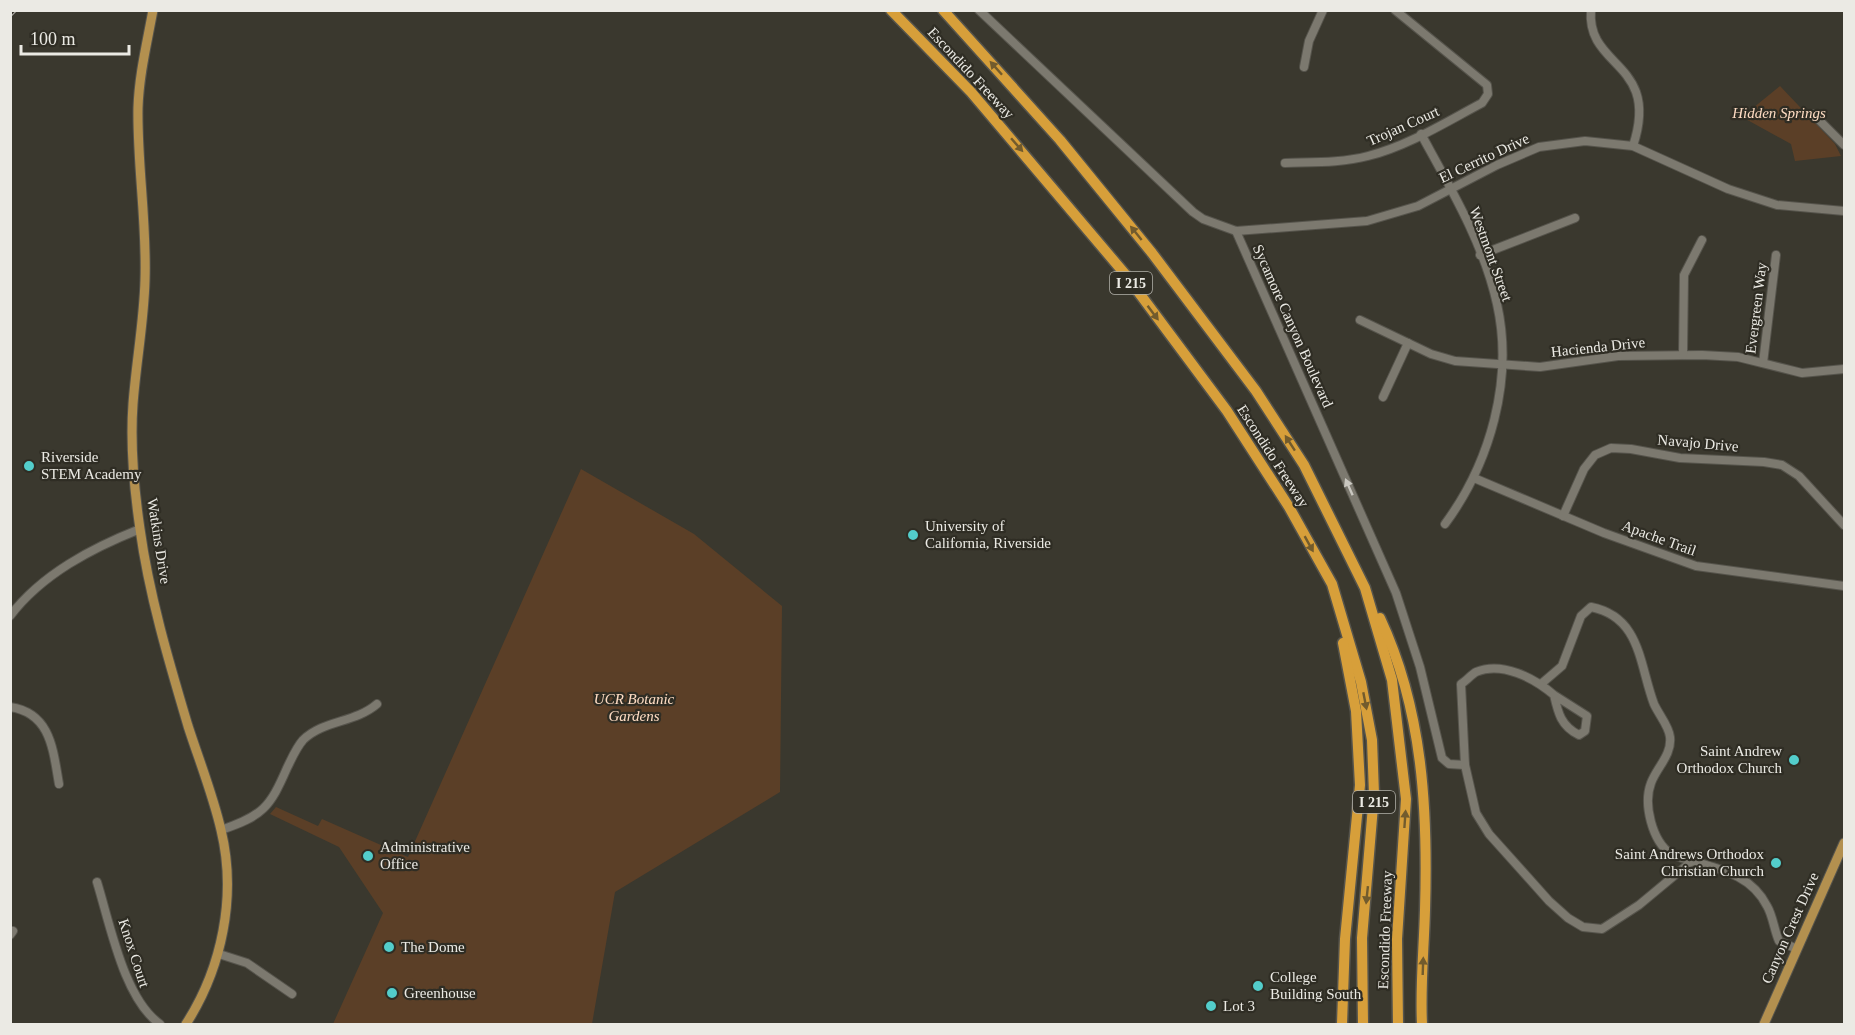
<svg xmlns="http://www.w3.org/2000/svg" width="1855" height="1035" font-family="Georgia,serif">
	<style>
		.green { fill: #5b3f27 }
		.lines { fill: none; stroke-linecap: round; stroke-linejoin: round }
		.minor-casing { stroke: #56544c; stroke-width: 10 }
		.major-casing { stroke: #56544c; stroke-width: 11 }
		.highway-casing { stroke: #56544c; stroke-width: 13 }
		.minor { stroke: #7c796f; stroke-width: 8 }
		.major { stroke: #b3904f; stroke-width: 9 }
		.highway { stroke: #d79f3a; stroke-width: 10 }
		.rail-casing { stroke: #aeaca5; stroke-width: 4.5 }
		.rail { stroke: #2f2d24; stroke-width: 2; stroke-dasharray: 7; stroke-linecap: butt }
		.oneway { fill: #725b2d }
		.oneway2 { fill: #cac8c1 }
		.poi-dot { fill: #53cdcb; stroke: #2f2d24; stroke-width: 2 }
		.labels { text-anchor: middle; stroke-width: 4.5; stroke-linejoin: round; paint-order: stroke }
		.shield { fill: #2f2d24; stroke: #b3b1aa; stroke-width: 1.5 }
		.shield-label { font-size: 14px; font-weight: bold; fill: #ebeae4 }
		.street-label { font-size: 15px; fill: #ebeae4; stroke: #2f2d24 }
		.park-label { font-size: 15px; font-style: italic; fill: #fedcc3; stroke: #2f2d24 }
		.poi-label { font-size: 15px; fill: #ebeae4; stroke: #2f2d24; text-anchor: start }
	</style>
	<rect width="100%" height="100%" fill="#3a382e"/>
	<g class="green">
		<polygon points="1780,86 1835,144 1841,156 1795,161 1791,144 1742,117"/>
		<polygon points="581,469 694,534 782,606 780,792 615,892 592,1024 333,1024 383,913 339,847 270,814 276,807 318,826 322,819 408,857"/>
	</g>
	<g class="lines">
		<g class="minor-casing">
			<g id="minor">
				<polyline points="979,10 1193,212 1203,219 1236,231 1367,221 1418,206 1497,165 1539,147 1585,141 1633,146 1728,189 1777,205 1844,211"/>
				<path d="M1591 10C1586 69 1661 61 1633 146"/>
				<polyline points="1304,67 1309,41 1323,10"/>
				<polyline points="1813,114 1844,145"/>
				<path d="M1421 134C1450 187 1484 244 1497 304 1514 380 1490 463 1445 524"/>
				<path d="M1285 163C1313 162 1341 163 1368 156 1408 146 1446 122 1482 103L1488 94 1487 85 1395 10"/>
				<polyline points="1236,231 1396,593 1420,667 1442,758 1449,764 1465,765"/>
				<polyline points="1480,255 1575,218"/>
				<polyline points="1360,320 1431,354 1455,361 1540,367 1618,356 1702,355 1738,357 1802,373 1844,369"/>
				<polyline points="1683,355 1684,275 1702,240"/>
				<polyline points="1763,363 1776,255"/>
				<polyline points="1383,397 1408,343"/>
				<polyline points="1474,478 1604,533 1696,566 1844,586"/>
				<polyline points="1563,516 1584,469 1595,455 1611,448 1631,449 1680,458 1764,462 1782,465 1799,476 1844,525"/>
				<path d="M10 616C42 574 92 548 140 529"/>
				<path d="M1541 684 1562 666 1581 616 1591 607C1641 617 1639 664 1654 704 1659 715 1669 726 1670 737 1672 755 1657 767 1651 783 1643 804 1652 841 1671 854 1706 868 1748 868 1767 906 1773 916 1774 930 1779 941L1797 949"/>
				<path d="M1554 695 1587 716 1585 731 1579 735C1561 726 1558 713 1554 695 1534 678 1502 661 1476 672 1471 675 1466 681 1461 684L1465 765 1476 813 1489 834 1549 901 1568 918 1583 927 1602 929 1639 905 1692 861"/>
				<path d="M10 707C51 713 53 750 59 784"/>
				<path d="M221 830C263 816 270 807 287 768 292 758 296 748 303 740 323 720 355 723 377 704"/>
				<path d="M97 882C110 924 124 999 160 1024"/>
				<polyline points="10,935 13,931"/>
				<polyline points="219,954 247,963 292,994"/>
			</g>
		</g>
		<g class="major-casing">
			<g id="major">
				<path d="M153 10C147 43 139 75 138 108 137 164 147 222 145 280 144 321 136 363 133 404 130 445 134 488 140 529 149 595 169 662 188 726 199 760 213 795 221 830 237 896 222 968 186 1024"/>
				<polyline points="1764,1024 1844,843"/>
			</g>
		</g>
		<g class="highway-casing">
			<g id="highway">
				<polyline points="891,10 971,92 1125,274 1227,411 1289,507 1332,584 1361,682 1372,740 1374,794 1362,938 1363,1024"/>
				<polyline points="943,10 1060,140 1152,253 1256,391 1304,465 1365,588 1392,680 1406,799 1397,939 1398,1024"/>
				<path d="M1380 618C1423 710 1428 810 1425 910 1424 948 1420 987 1422 1024"/>
				<polyline points="1342,1024 1345,939 1360,785 1356,711 1343,643"/>
			</g>
		</g>
		<use href="#minor" class="minor"/>
		<use href="#major" class="major"/>
		<use href="#highway" class="highway"/>
		<g class="rail-casing">
			<polyline id="rail" points="10,15 15,10"/>
		</g>
		<use href="#rail" class="rail"/>
	</g>
	<defs><path id="oneway-solid" d="M-6-.8H1V-3.2L6.5 0L1 3.2V.8H-6Z" transform="scale(1.5)"/></defs>
	<g class="oneway">
		<use href="#oneway-solid" transform="translate(996 68) rotate(-132)"/>
		<use href="#oneway-solid" transform="translate(1017 145) rotate(49)"/>
		<use href="#oneway-solid" transform="translate(1136 233) rotate(-129)"/>
		<use href="#oneway-solid" transform="translate(1153 313) rotate(53)"/>
		<use href="#oneway-solid" transform="translate(1290 443) rotate(-123)"/>
		<use href="#oneway-solid" transform="translate(1309 544) rotate(61)"/>
		<use href="#oneway-solid" transform="translate(1365 701) rotate(79)"/>
		<use href="#oneway-solid" transform="translate(1405 819) rotate(-86)"/>
		<use href="#oneway-solid" transform="translate(1367 895) rotate(96)"/>
		<use href="#oneway-solid" transform="translate(1423 966) rotate(-88)"/>
	</g>
	<use class="oneway2" href="#oneway-solid" transform="translate(1349 487) rotate(-114)"/>
	<g class="poi-dot">
		<circle cx="29" cy="466" r="6"/>
		<circle cx="913" cy="535" r="6"/>
		<circle cx="1794" cy="760" r="6"/>
		<circle cx="368" cy="856" r="6"/>
		<circle cx="1776" cy="863" r="6"/>
		<circle cx="389" cy="947" r="6"/>
		<circle cx="1258" cy="986" r="6"/>
		<circle cx="392" cy="993" r="6"/>
		<circle cx="1211" cy="1006" r="6"/>
	</g>
	<g class="labels">
		<g class="shield">
			<rect x="1110" y="272" width="42" height="22" rx="4.5"/>
			<rect x="1353" y="791" width="42" height="22" rx="4.5"/>
		</g>
		<g class="shield-label">
			<text x="1131" y="288">I 215</text>
			<text x="1374" y="807">I 215</text>
		</g>
		<g class="street-label">
			<text transform="translate(971 73) rotate(47)" y="5">Escondido Freeway</text>
			<text transform="translate(1403 126) rotate(-24)" y="5">Trojan Court</text>
			<text transform="translate(1484 158) rotate(-25)" y="5">El Cerrito Drive</text>
			<text transform="translate(1491 254) rotate(70)" y="5">Westmont Street</text>
			<text transform="translate(1756 308) rotate(-83)" y="5">Evergreen Way</text>
			<text transform="translate(1293 326) rotate(66)" y="5">Sycamore Canyon Boulevard</text>
			<text transform="translate(1598 347) rotate(-6)" y="5">Hacienda Drive</text>
			<text transform="translate(1698 443) rotate(5)" y="5">Navajo Drive</text>
			<text transform="translate(1273 456) rotate(57)" y="5">Escondido Freeway</text>
			<text transform="translate(1659 538) rotate(20)" y="5">Apache Trail</text>
			<text transform="translate(159 541) rotate(81)" y="5">Watkins Drive</text>
			<text transform="translate(1790 928) rotate(-66)" y="5">Canyon Crest Drive</text>
			<text transform="translate(1385 930) rotate(-88)" y="5">Escondido Freeway</text>
			<text transform="translate(134 953) rotate(72)" y="5">Knox Court</text>
		</g>
		<g class="park-label">
			<text x="1779" y="118">Hidden Springs</text>
			<text x="634" y="704">UCR Botanic<tspan x="634" dy="17">Gardens</tspan></text>
		</g>
		<g class="poi-label">
			<text x="41" y="462">Riverside<tspan x="41" dy="17">STEM Academy</tspan></text>
			<text x="925" y="531">University of<tspan x="925" dy="17">California, Riverside</tspan></text>
			<text x="1782" y="756" text-anchor="end">Saint Andrew<tspan x="1782" dy="17">Orthodox Church</tspan></text>
			<text x="380" y="852">Administrative<tspan x="380" dy="17">Office</tspan></text>
			<text x="1764" y="859" text-anchor="end">Saint Andrews Orthodox<tspan x="1764" dy="17">Christian Church</tspan></text>
			<text x="401" y="952">The Dome</text>
			<text x="1270" y="982">College<tspan x="1270" dy="17">Building South</tspan></text>
			<text x="404" y="998">Greenhouse</text>
			<text x="1223" y="1011">Lot 3</text>
		</g>
	</g>
	<rect width="1855" height="1035" fill="none" stroke="#ebeae4" stroke-width="24"/>
	<path d="M21 45v9h108v-9" fill="none" stroke="#ebeae4" stroke-width="3"/>
	<text x="30" y="45" font-size="18" fill="#ebeae4" stroke="#2f2d24" stroke-width="4.5" paint-order="stroke">100 m</text>
</svg>
